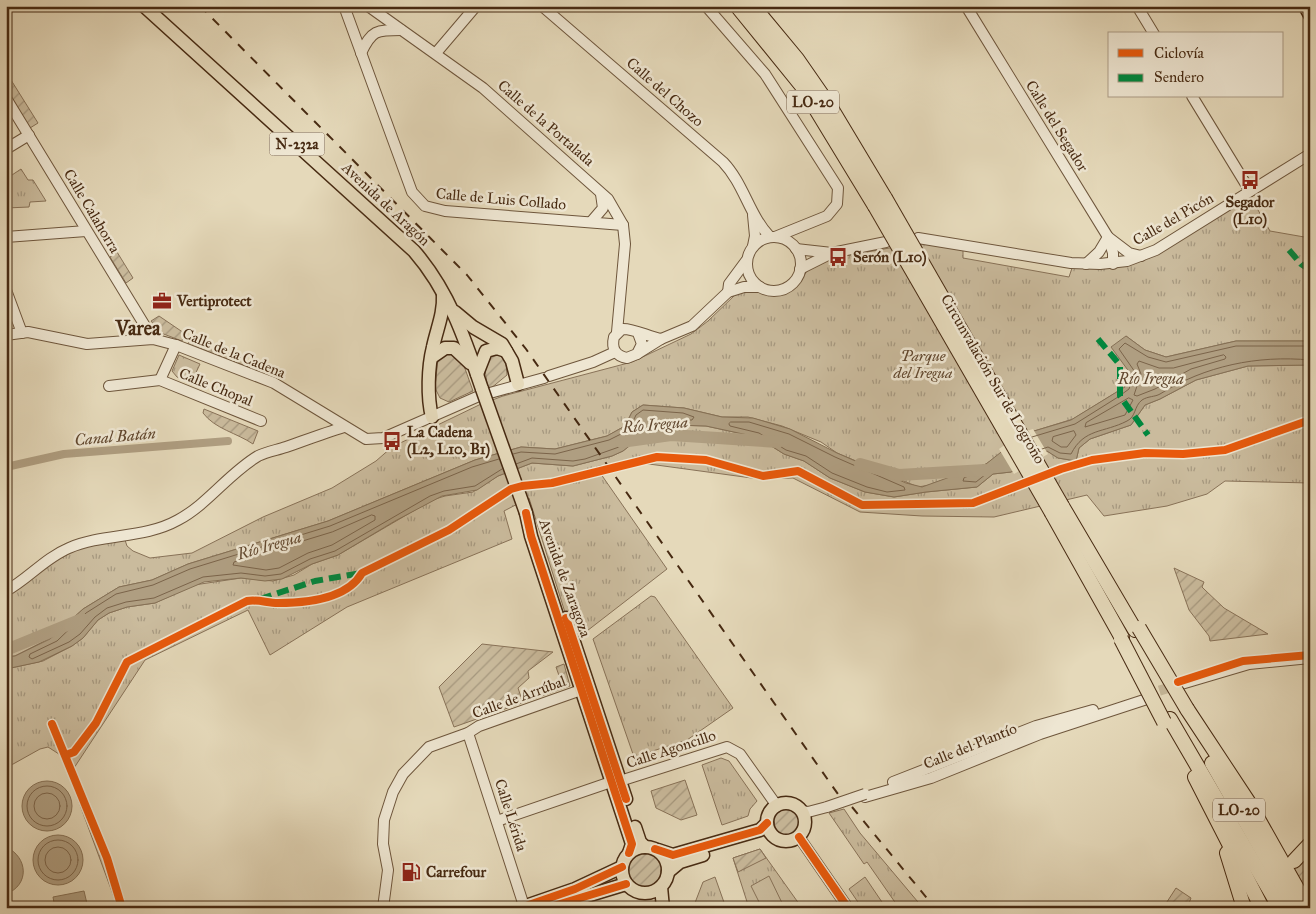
<svg xmlns="http://www.w3.org/2000/svg" width="1316" height="914" font-family="'IM FELL Great Primer',serif">
	<style>
		.grass { fill: url(#grass-tufts); stroke: #887258 }
		.garden { fill: url(#garden-furrows); stroke: #887258 }
		.pitch { fill: #cabb9d; stroke: #887258 }
		.water { fill: #af9e81; stroke: #857055 }
		.pier { fill: #e5d9ba }
		.lines { fill: none; stroke-linecap: round; stroke-linejoin: round }
		.shore { stroke: #7b644a; stroke-width: 1 }
		.canal { stroke: #af9e81; stroke-width: 8 }
		.river { stroke: #af9e81; stroke-width: 12 }
		.minor-tunnel { stroke: #c5b698; stroke-width: 10; stroke-dasharray: 10 5; stroke-linecap: butt }
		.minor-casing { stroke: #6e563c; stroke-width: 12 }
		.major-casing { stroke: #472a12; stroke-width: 15 }
		.highway-casing { stroke: #472a12; stroke-width: 16 }
		.minor { stroke: #eee6d2; stroke-width: 10 }
		.major { stroke: #e5d9ba; stroke-width: 12 }
		.highway { stroke: #e5d9ba; stroke-width: 14 }
		.rail { stroke: #472a12; stroke-width: 2; stroke-dasharray: 9 9; stroke-linecap: butt }
		.minor-bridge-casing { stroke: #6e563c; stroke-width: 12; stroke-linecap: butt }
		.major-bridge-casing { stroke: #472a12; stroke-width: 15; stroke-linecap: butt }
		.highway-bridge-casing { stroke: #472a12; stroke-width: 16; stroke-linecap: butt }
		.minor-bridge { stroke: #eee6d2; stroke-width: 10 }
		.major-bridge { stroke: #e5d9ba; stroke-width: 12 }
		.highway-bridge { stroke: #e5d9ba; stroke-width: 14 }
		.quiet { stroke: #00873e; stroke-width: 6; stroke-dasharray: 12 6; stroke-linecap: butt }
		.cycleway-casing { stroke: #eee6d2; stroke-width: 11 }
		.cycleway { stroke: #e8590c; stroke-width: 8 }
		.labels { text-anchor: middle; stroke-width: 5; stroke-linejoin: round; paint-order: stroke }
		.shield { fill: #eee6d2; stroke: #79624c; stroke-width: 1 }
		.shield-label { font-size: 14px; font-weight: bold; fill: #472a12 }
		.street-label { font-size: 15px; fill: #472a12; stroke: #eee6d2 }
		.poi-label { font-size: 15px; font-weight: bold; fill: #472a12; stroke: #eee6d2; text-anchor: start }
		.park-label { font-size: 15px; font-style: italic; fill: #61472e; stroke: #eee6d2 }
		.water-label { font-size: 16px; font-style: italic; fill: #61472e; stroke: #eee6d2 }
		.district-label { font-size: 20px; font-weight: bold; fill: #472a12; stroke: #eee6d2 }
	</style>
	<defs>
		<pattern id="grass-tufts" width="24" height="20" patternUnits="userSpaceOnUse" patternTransform="scale(1.25)"><rect width="24" height="20" fill="#cabb9d"/><path d="M3 7l-1-3M5 7V3M7 7l1-3M15 17l-1-3M17 17v-4M19 17l1-3" fill="none" stroke="#a6987f"/></pattern>
		<pattern id="garden-furrows" width="10" height="10" patternUnits="userSpaceOnUse" patternTransform="scale(1.25)"><rect width="10" height="10" fill="#cabb9d"/><path d="M-1 1l2-2M0 10L10 0M9 11l2-2" fill="none" stroke="#a6987f"/></pattern>
	</defs>
	<rect width="100%" height="100%" fill="#e5d9ba"/>
	<filter id="stains"><feTurbulence type="fractalNoise" baseFrequency=".004" numOctaves="4"/><feColorMatrix values="0 0 0 0 .2 0 0 0 0 .09 0 0 0 0 .02 0 0 0 .5 -.17"/></filter>
	<radialGradient id="worn" r=".72"><stop offset=".6" stop-color="#630" stop-opacity="0"/><stop offset="1" stop-color="#630" stop-opacity=".3"/></radialGradient>
	<g class="grass">
		<polygon points="21,169 28,180 33,180 46,201 30,202 29,207 6,208 6,179"/>
		<path d="M1250 196 1270 231 1310 238V341H1236L1166 357 1145 350 1126 336 1130 373 1125 387 1073 419 1031 432 986 464 930 485 918 487 837 453 821 442 782 426 748 417H722L684 408 643 405 632 412 625 426 607 436 555 449 521 447 475 460 328 521 188 564 152 580 119 587 83 609 54 636 15 656 6 657V596L65 554 96 542 125 540 127 546 133 551 150 558 192 553 263 517 332 488 376 461 392 447 479 405 503 396 632 362 691 334 708 321 735 295 745 292H760L770 295 784 294 795 288 810 267 825 259 919 243 963 249V258L1069 277 1072 268C1097 269 1120 268 1144 260Z"/>
		<polygon points="179,355 200,364 191,383 177,377 172,371"/>
		<polygon points="1310,365 1310,483 1225,481 1207,494 1167,506 1104,516 1087,495 994,517 922,516 860,512 793,478 759,479 649,464 600,466 596,467 667,569 574,641 529,498 504,511 512,539 347,607 270,655 248,610 145,660 74,768 110,857 127,908 118,908 62,756 48,747 40,749 6,768 6,669 43,661 72,646 83,638 98,620 109,613 127,607 155,603 194,585 241,578 273,581 294,575 312,564 338,555 432,500 445,496 473,492 498,476 532,463 573,466 612,456 623,451 643,435 675,425 706,426 757,437 784,454 804,461 830,478 865,492 894,497 926,492 977,487 993,474 1011,472 1047,451 1058,458 1076,461 1079,448 1090,439 1131,425 1145,405 1160,399 1196,380 1248,366"/>
		<polygon points="651,596 655,597 733,708 687,740 634,757 593,639"/>
		<polygon points="721,758 729,761 757,801 750,809 748,816 722,825 702,765"/>
		<polygon points="844,809 860,833 923,908 899,908 867,862 864,864 829,813"/>
		<polygon points="760,849 802,908 749,908 733,858"/>
		<polygon points="715,877 726,908 693,908 703,882"/>
		<polygon points="865,877 886,908 862,908 849,889"/>
	</g>
	<g class="garden">
		<polygon points="6,72 38,123 30,128 6,88"/>
		<polygon points="117,252 133,278 126,283 110,257"/>
		<polygon points="159,316 184,333 182,341 161,333 151,321"/>
		<polygon points="191,335 264,368 261,372 188,344"/>
		<polygon points="450,352 463,363 473,391 449,402 440,398 435,388 438,358"/>
		<polygon points="494,352 503,357 506,362 507,375 490,389 487,384 484,362"/>
		<path d="M204 409 258 431 253 444C237 433 215 429 203 413Z"/>
		<polygon points="1174,568 1204,582 1202,587 1205,590 1224,608 1268,634 1210,641 1209,636 1189,610"/>
		<polygon points="482,644 553,652 528,671 529,678 518,688 521,697 562,684 556,667 564,664 570,686 454,727 439,687"/>
		<polygon points="685,780 697,815 681,820 656,808 651,791"/>
		<circle cx="787" cy="822" r="13"/>
		<polygon points="760,849 766,858 738,872 733,858"/>
		<polygon points="1310,849 1310,895 1293,868"/>
		<circle cx="646" cy="869" r="19"/>
		<polygon points="1176,888 1191,898 1187,908 1163,908"/>
	</g>
	<polygon class="pitch" points="769,876 784,907 783,908 762,908 751,886"/>
	<g class="water">
		<polygon points="1126,336 1145,350 1166,357 1236,341 1310,341 1310,365 1248,366 1196,380 1160,399 1145,405 1131,425 1090,439 1079,448 1076,461 1058,458 1047,451 1011,472 993,474 977,487 926,492 894,497 865,492 830,478 804,461 784,454 757,437 706,426 675,425 643,435 623,451 612,456 573,466 532,463 498,476 477,490 442,496 395,521 338,555 312,564 282,579 265,581 241,578 204,582 155,603 127,607 109,613 98,620 83,638 72,646 39,662 6,669 6,657 15,656 50,639 83,609 119,587 152,580 188,564 328,521 475,460 521,447 555,449 607,436 625,426 632,412 643,405 684,408 722,417 753,418 790,429 837,453 906,483 922,487 986,464 1024,434 1071,420 1115,393 1125,387 1130,373 1111,347"/>
		<circle cx="47" cy="806" r="25"/>
		<circle cx="58" cy="860" r="25"/>
		<path d="M6 847C28 857 30 885 6 894Z"/>
		<polygon points="84,891 88,908 55,908 53,897"/>
	</g>
	<polygon class="pier" points="1033,429 1048,454 1014,474 999,449 1023,432"/>
	<g class="lines">
		<g class="shore">
			<polygon points="1224,355 1226,357 1225,359 1191,369 1155,389 1137,396 1134,395 1141,374 1137,364 1139,361 1159,368 1173,368"/>
			<polygon points="1129,398 1133,400 1125,415 1085,427 1086,423"/>
			<polygon points="731,422 749,422 789,434 835,457 904,487 905,490 887,492 867,487 832,473 806,456 786,450 759,433 730,426 729,424"/>
			<polygon points="1074,431 1076,435 1067,447 1061,447 1052,441 1053,437"/>
			<polyline points="1032,437 1075,424 1118,397 1129,389 1135,372 1119,349 1125,343 1148,357 1166,362 1236,346 1310,346"/>
			<path d="M1039 450 1048 447 1060 453 1071 454C1084 428 1104 433 1127 421 1136 417 1134 406 1142 400 1148 396 1155 397 1160 394 1205 366 1257 355 1310 360"/>
			<polyline points="513,454 521,452 555,454 609,440 629,430 636,415 643,410 683,413 694,417 692,420 674,420 642,430 619,447 585,459 573,461 532,458 516,464"/>
			<polyline points="499,459 472,467 330,526 190,569 153,585 116,594 86,613 57,641 30,654 29,657 32,659 69,642 80,634 95,617 107,608 126,602 154,598 203,577 241,573 265,576 281,574 310,559 335,551 430,496 444,491 475,486 502,469"/>
			<polygon points="984,471 986,474 976,482 963,481 964,478"/>
			<polygon points="372,515 375,516 375,520 332,545 308,553 279,568 266,570 233,565 234,562 332,532"/>
			<circle cx="47" cy="806" r="20"/>
			<circle cx="47" cy="806" r="13"/>
			<circle cx="58" cy="860" r="20"/>
			<circle cx="58" cy="860" r="13"/>
		</g>
		<polyline class="canal" points="6,467 64,454 228,441"/>
		<g class="river">
			<polyline points="621,442 671,435 778,442"/>
			<polyline points="860,464 899,475 985,470"/>
			<polyline points="6,650 82,619"/>
		</g>
		<polyline class="minor-tunnel" points="1145,695 1178,685"/>
		<g class="minor-casing">
			<g id="minor">
				<polyline points="344,6 412,192 425,206 445,211 623,225"/>
				<polyline points="368,6 483,88 608,199 623,225 625,244 617,332"/>
				<path d="M542 6 723 162C744 184 749 215 770 237"/>
				<polyline points="706,6 765,74 838,188 837,204 827,216 775,237"/>
				<polyline points="966,6 1108,237 1113,253 1113,264"/>
				<polyline points="1137,6 1154,34"/>
				<path d="M361 53C372 30 376 30 401 30"/>
				<polyline points="436,53 476,6"/>
				<polyline points="1192,96 1250,191"/>
				<polyline points="6,98 153,339"/>
				<polyline points="6,149 29,135"/>
				<polyline points="753,215 755,236 753,246"/>
				<polyline points="591,222 603,208 601,194"/>
				<circle cx="774" cy="264" r="27"/>
				<polyline points="6,237 86,231"/>
				<polyline points="918,238 1071,263 1100,264 1127,261 1156,250 1310,154"/>
				<polyline points="796,249 832,253"/>
				<polyline points="1086,264 1099,252 1108,237 1129,253 1141,256"/>
				<polyline points="800,269 832,253 886,242"/>
				<polyline points="6,290 22,333"/>
				<polyline points="728,292 729,284 746,261"/>
				<path d="M638 333 642 344 637 354 627 358C616 356 611 349 614 337L622 329C633 328 649 337 661 339"/>
				<polyline points="6,335 28,332 87,344 153,339 176,345 274,383 366,439 383,438 479,396 544,378"/>
				<polyline points="637,354 661,339 692,326 728,292 744,287 760,287"/>
				<polyline points="549,376 593,362 615,352"/>
				<polyline points="160,380 176,345"/>
				<polyline points="109,386 160,380 261,421"/>
				<path d="M6 591C28 579 45 558 69 548 104 533 144 539 178 520 208 504 228 474 258 456 266 452 277 450 286 447 306 440 325 433 344 427"/>
				<polyline points="1178,685 1249,664 1310,658"/>
				<polyline points="468,733 524,906"/>
				<polyline points="620,781 727,747 740,754 777,806"/>
				<polyline points="893,782 1036,726 1093,710"/>
				<polyline points="865,797 931,778 1040,734 1147,699"/>
				<polyline points="801,811 808,812 827,807"/>
				<polyline points="497,821 611,782"/>
				<polyline points="799,837 848,908"/>
				<polyline points="383,908 388,870 383,844 384,820 393,792 403,774 429,747 468,733 479,726 581,690"/>
			</g>
		</g>
		<g class="major-casing">
			<g id="major">
				<path d="M144 6 414 251C449 291 465 339 482 389"/>
				<polyline points="1305,6 1310,15"/>
				<polyline points="455,312 473,327 502,344 512,361 518,384"/>
				<polyline points="432,357 445,348 454,348 470,363"/>
				<polyline points="477,374 486,351 497,348 506,351"/>
				<path d="M432 417C427 397 428 367 433 347 437 328 444 314 443 294"/>
				<polyline points="526,513 531,536 632,844 629,853"/>
				<polyline points="566,618 626,799"/>
				<circle cx="786" cy="822" r="19"/>
				<polyline points="635,827 640,842 645,847"/>
				<circle cx="645" cy="870" r="23"/>
				<polyline points="658,850 673,855 760,830 767,823"/>
				<polyline points="668,872 680,862 703,855"/>
				<polyline points="661,887 663,908"/>
				<polyline points="520,908 575,889 622,867"/>
				<polyline points="547,908 626,884"/>
			</g>
		</g>
		<g class="highway-casing">
			<g id="highway">
				<polyline points="737,6 802,86 875,206"/>
				<polyline points="753,6 797,59 831,108 885,198"/>
				<polyline points="1062,506 1135,630"/>
				<polyline points="1052,513 1122,638"/>
				<polyline points="1187,709 1249,803 1308,908"/>
				<polyline points="1170,719 1280,908"/>
				<polyline points="1212,763 1295,908"/>
				<polyline points="1195,777 1262,908"/>
				<polyline points="1227,853 1244,908"/>
				<polyline points="1294,861 1310,844"/>
			</g>
		</g>
		<use href="#minor" class="minor"/>
		<use href="#major" class="major"/>
		<use href="#highway" class="highway"/>
		<g class="rail">
			<polyline points="200,6 467,275 526,349 840,797"/>
			<polyline points="852,807 935,908"/>
		</g>
		<g class="minor-bridge-casing">
			<polyline id="minor-bridge" points="827,807 865,794"/>
		</g>
		<g class="major-bridge-casing">
			<polyline id="major-bridge" points="482,389 526,513"/>
		</g>
		<g class="highway-bridge-casing">
			<g id="highway-bridge">
				<polyline points="885,198 1062,506"/>
				<polyline points="875,206 1052,513"/>
				<polyline points="1139,628 1187,709"/>
				<polyline points="1121,639 1164,722"/>
			</g>
		</g>
		<use href="#minor-bridge" class="minor-bridge"/>
		<use href="#major-bridge" class="major-bridge"/>
		<use href="#highway-bridge" class="highway-bridge"/>
		<g class="quiet">
			<polyline points="1289,250 1301,264 1310,270"/>
			<polyline points="1098,339 1120,365 1120,396 1148,435"/>
			<polyline points="260,599 315,581 361,573"/>
		</g>
		<g class="cycleway-casing">
			<g id="cycleway">
				<polyline points="526,513 531,536 632,844 629,853"/>
				<polyline points="566,618 626,799"/>
				<polyline points="1178,682 1243,661 1310,655"/>
				<polyline points="52,724 107,858 122,908"/>
				<path d="M66 755 74 752 96 723 127 662 247 601C258 599 267 603 278 603 306 603 347 599 362 573L449 530 511 489 522 486 552 483 657 457 706 460 763 476 798 471 862 505 973 503 1061 469 1092 460 1145 453 1183 454 1225 450 1310 420"/>
				<polyline points="799,837 848,908"/>
				<polyline points="655,849 673,855 760,830 767,823"/>
				<polyline points="520,908 575,889 622,867"/>
				<polyline points="547,908 626,884"/>
			</g>
		</g>
		<use href="#cycleway" class="cycleway"/>
	</g>
	<defs>
		<g id="bus-bare" transform="scale(1.5)"><path d="M-5-6H5V4H4V6H2V4H-2V6H-4V4H-5ZM-3.5-4V0h7V-4ZM-3.5 1.2v1.5H-2V1.2ZM2 1.2v1.5H3.5V1.2Z" fill="#8f2418" stroke="#eee6d2" stroke-width="2.5" paint-order="stroke"/></g>
		<g id="office-bare" transform="scale(1.5)"><path d="M-6-3h4V-5.5h4V-3h4V5H-6ZM-1-4.5V-3h2v-1.5ZM-6 0V1H6V0Z" fill="#8f2418" stroke="#eee6d2" stroke-width="2.5" paint-order="stroke"/></g>
		<g id="fuel-bare" transform="scale(1.5)"><path d="M-5.5-6h7V0h2V4h1.3V-2.5L3-4.5l.8-.8L6-3V5H2.5V1h-1V6h-7ZM-4.2-4.7v3.2H.2V-4.7Z" fill="#8f2418" stroke="#eee6d2" stroke-width="2.5" paint-order="stroke"/></g>
	</defs>
	<g fill-rule="evenodd">
		<use href="#bus-bare" x="1250" y="180"/>
		<use href="#bus-bare" x="838" y="257"/>
		<use href="#office-bare" x="162" y="301"/>
		<use href="#bus-bare" x="392" y="441"/>
		<use href="#fuel-bare" x="411" y="872"/>
	</g>
	<g class="labels">
		<g class="shield">
			<rect x="787" y="90.5" width="52" height="23" rx="4"/>
			<rect x="269.5" y="132.5" width="55" height="23" rx="4"/>
			<rect x="1213" y="798.5" width="52" height="23" rx="4"/>
		</g>
		<g class="shield-label">
			<text x="813" y="107">LO-20</text>
			<text x="297" y="149">N-232a</text>
			<text x="1239" y="815">LO-20</text>
		</g>
		<g class="street-label">
			<text transform="translate(665 92) rotate(41)" y="5">Calle del Chozo</text>
			<text transform="translate(546 123) rotate(41)" y="5">Calle de la Portalada</text>
			<text transform="translate(1057 126) rotate(58)" y="5">Calle del Segador</text>
			<text transform="translate(501 199) rotate(5)" y="5">Calle de Luis Collado</text>
			<text transform="translate(386 204) rotate(43)" y="5">Avenida de Aragón</text>
			<text transform="translate(92 211) rotate(59)" y="5">Calle Calahorra</text>
			<text transform="translate(1173 219) rotate(-30)" y="5">Calle del Picón</text>
			<text transform="translate(234 353) rotate(22)" y="5">Calle de la Cadena</text>
			<text transform="translate(993 379) rotate(60)" y="5">Circunvalación Sur de Logroño</text>
			<text transform="translate(216 387) rotate(22)" y="5">Calle Chopal</text>
			<text transform="translate(565 578) rotate(70)" y="5">Avenida de Zaragoza</text>
			<text transform="translate(519 697) rotate(-20)" y="5">Calle de Arrúbal</text>
			<text transform="translate(970 746) rotate(-22)" y="5">Calle del Plantío</text>
			<text transform="translate(671 749) rotate(-18)" y="5">Calle Agoncillo</text>
			<text transform="translate(511 815) rotate(72)" y="5">Calle Lérida</text>
		</g>
		<g class="poi-label">
			<text x="1250" y="207" text-anchor="middle">Segador<tspan x="1250" dy="17">(L10)</tspan></text>
			<text x="853" y="262">Serón (L10)</text>
			<text x="177" y="306">Vertiprotect</text>
			<text x="407" y="437">La Cadena<tspan x="407" dy="17">(L2, L10, B1)</tspan></text>
			<text x="426" y="877">Carrefour</text>
		</g>
		<g class="park-label">
			<text x="923" y="361">Parque<tspan x="923" dy="17">del Iregua</tspan></text>
		</g>
		<g class="water-label">
			<text x="1151" y="384">Río Iregua</text>
			<text transform="translate(655 424) rotate(-5)" y="6">Río Iregua</text>
			<text transform="translate(115 436) rotate(-5)" y="6">Canal Batán</text>
			<text transform="translate(269 545) rotate(-16)" y="6">Río Iregua</text>
		</g>
		<g class="district-label">
			<text x="138" y="335">Varea</text>
		</g>
	</g>
	<rect width="1316" height="914" fill="none" stroke="#e5d9ba" stroke-width="25"/>
	<rect x="8" y="8" width="1301" height="899" fill="none" stroke="#472a12" stroke-width="2.5"/>
	<rect x="12" y="12" width="1291" height="889" fill="none" stroke="#472a12"/>
	<rect x="1108" y="32" width="175" height="65" fill="#eee6d2" stroke="#ab9b85"/>
	<rect x="1118" y="49" width="25" height="8" fill="#e8590c" stroke="#ab9b85"/>
	<text x="1154" y="58" font-size="15" fill="#472a12">Ciclovía</text>
	<rect x="1118" y="74" width="25" height="8" fill="#00873e" stroke="#ab9b85"/>
	<text x="1154" y="82" font-size="15" fill="#472a12">Sendero</text>
	<rect width="100%" height="100%" filter="url(#stains)"/>
	<rect width="100%" height="100%" fill="url(#worn)"/>
</svg>
